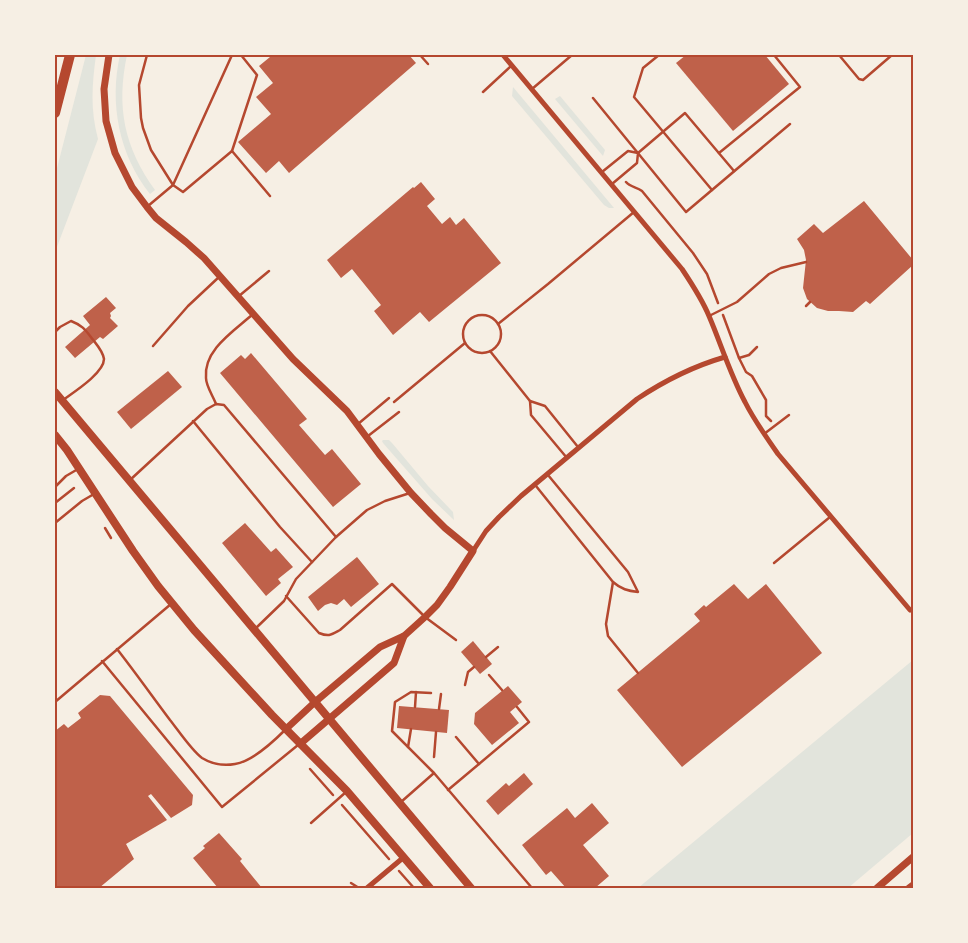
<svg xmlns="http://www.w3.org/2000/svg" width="968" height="943" font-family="'Titillium Web',sans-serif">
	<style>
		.green { fill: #e2e4dc }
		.building { fill: #bf614a }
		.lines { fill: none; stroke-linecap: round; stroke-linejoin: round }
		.path { stroke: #b5482f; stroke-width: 2.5 }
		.service { stroke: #b5482f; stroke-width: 2.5 }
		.minor { stroke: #b5482f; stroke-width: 5 }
		.tertiary { stroke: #b5482f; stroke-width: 7 }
		.secondary { stroke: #b5482f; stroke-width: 8 }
		.motorway { stroke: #b5482f; stroke-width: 10 }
		.neatline { fill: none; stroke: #b5482f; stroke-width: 2 }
	</style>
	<rect width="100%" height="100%" fill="#f6efe4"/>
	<g class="green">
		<path d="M86 55H96C92 85 90 109 98 139L55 252V176Z"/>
		<path d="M120 55H127C116 107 124 147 155 190L150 194C119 155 109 103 120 55Z"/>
		<polygon points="513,87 614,208 609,208 604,205 512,96"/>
		<polygon points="560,96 605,150 603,156 555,99"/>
		<polygon points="383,440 389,440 392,443 428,486 451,510 453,512 454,520 432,499 383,443 382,441"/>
		<polygon points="913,660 913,833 848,888 638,888"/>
	</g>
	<g class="building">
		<polygon points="268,55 377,55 379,57 381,55 409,55 416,63 289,173 279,161 266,173 238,142 271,114 256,97 273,83 259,66 270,57"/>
		<polygon points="686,55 765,55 789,84 733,131 676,63"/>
		<polygon points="421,182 435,199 427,206 442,224 450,217 456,225 464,218 501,263 429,322 420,312 393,335 374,311 381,305 352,269 341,278 327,260 413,187 414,188"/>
		<polygon points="864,201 913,260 913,265 870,304 866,301 853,312 839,311 828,311 817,308 807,299 803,288 806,260 804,250 797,239 814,224 823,233"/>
		<polygon points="106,297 116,308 110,313 111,316 110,318 118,326 103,339 100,337 75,358 65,347 90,325 83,316"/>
		<polygon points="251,353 307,419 299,425 325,455 332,449 361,484 333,507 220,373 241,355 245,359"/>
		<polygon points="168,371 182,387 131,429 117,412"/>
		<polygon points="245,523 271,552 276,548 293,567 278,579 281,583 266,596 222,543"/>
		<polygon points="357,557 379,584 351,607 344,599 337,605 331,603 325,605 318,611 308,597"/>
		<polygon points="734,584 748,599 766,584 822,653 682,767 617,690 700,621 694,614 704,605 706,607"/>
		<polygon points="473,641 492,664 480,674 461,652"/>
		<polygon points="508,686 522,702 510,712 519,723 492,745 474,724 475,713"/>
		<polygon points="100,695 110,696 193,795 192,805 171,818 151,794 148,796 167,820 126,844 134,859 99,888 55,888 55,731 64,724 68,728 81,718 78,713"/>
		<polygon points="399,706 449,710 447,733 397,728"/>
		<polygon points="524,773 533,784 498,815 486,801 506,783 509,786"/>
		<polygon points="592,803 609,823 583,845 609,876 595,888 566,888 551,871 546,875 522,845 567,808 575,818"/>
		<polygon points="219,833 242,859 240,861 262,888 218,888 193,858 205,848 203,846"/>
	</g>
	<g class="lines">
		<g class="path">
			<path d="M626 182C630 187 637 187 642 191L693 253 707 274 718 303"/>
			<polyline points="806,306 810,302"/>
			<polyline points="723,315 739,358 746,372 752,376 766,400 766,416 771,421"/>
			<polyline points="739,358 749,355 757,347"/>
			<polyline points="55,503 74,488"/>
			<polyline points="105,528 111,538"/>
			<polyline points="310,769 333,795"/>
			<polyline points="342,805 389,859"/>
			<polyline points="399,871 414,888"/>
		</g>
		<g class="service">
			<polyline points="147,55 139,85 141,118 143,128 151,150 173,185 183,192 232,151 270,196"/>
			<polyline points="420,55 428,64"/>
			<polyline points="659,55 643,68 634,97 712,190"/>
			<polyline points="839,55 859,79 863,80 892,55"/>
			<polyline points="532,89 572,55"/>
			<polyline points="483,92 511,66"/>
			<polyline points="593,98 686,212 790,124"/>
			<polyline points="232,151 257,75 241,55"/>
			<polyline points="638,153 685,113 734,171"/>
			<polyline points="719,153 800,87 774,55"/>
			<polyline points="602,172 628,151 638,153 637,163 612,184"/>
			<polyline points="148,206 173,185 232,55"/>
			<polyline points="239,296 269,271"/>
			<circle cx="482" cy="334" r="19"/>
			<polyline points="709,316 737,302 769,274 781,268 806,262"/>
			<polyline points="498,324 548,284 634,212"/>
			<path d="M55 332 60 327 71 321C84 326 86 331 94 341 98 346 103 352 104 359 104 373 74 392 63 400"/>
			<polyline points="153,346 188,306 219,277"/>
			<polyline points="490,351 530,401"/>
			<polyline points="394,402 465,343"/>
			<path d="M216 404C213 396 206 386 206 378 203 350 234 331 253 314"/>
			<polyline points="193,421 280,527 312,562"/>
			<polyline points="358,424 389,398"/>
			<polyline points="764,434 789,415"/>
			<polyline points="368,436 399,412"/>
			<polyline points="567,458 531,415 530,401 545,406 578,447"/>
			<polyline points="130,480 207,409 216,404 224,405 336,537"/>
			<path d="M536 486 613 582C621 589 628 591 638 592L628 572 548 475"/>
			<polyline points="55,487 66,476 78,469"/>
			<polyline points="55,523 82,501 94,494"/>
			<polyline points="774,563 830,517"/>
			<polyline points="613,582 606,624 608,636 638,673"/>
			<path d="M286 596 319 633C329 637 331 635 340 630L392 584 425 617 456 640"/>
			<polyline points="256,628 284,601 296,579 336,537 367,510 385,501 410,493"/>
			<path d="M117 649C135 672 152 696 170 720 178 730 192 751 202 758 212 764 224 766 235 764 253 761 273 742 285 730"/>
			<polyline points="486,657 498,647"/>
			<polyline points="102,661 222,807 298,745"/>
			<polyline points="489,675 502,690"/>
			<polyline points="465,685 468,672 474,667"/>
			<polyline points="431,693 411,692 395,702 392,731 434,773 532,888"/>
			<polyline points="55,702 171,604"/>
			<polyline points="415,707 416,692"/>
			<polyline points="439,709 441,694"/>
			<polyline points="456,737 479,764"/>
			<polyline points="408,747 411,729"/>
			<polyline points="434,757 436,732"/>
			<polyline points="448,790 529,722 517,707"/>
			<polyline points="401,802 434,773"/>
			<polyline points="311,823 346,792"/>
			<polyline points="351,883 359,888"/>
		</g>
		<g class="minor">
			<path d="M503 55 682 269C692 284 702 299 709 316 721 344 730 374 745 402 754 420 766 437 778 454L910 610"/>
			<path d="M473 551 486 531 499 517 521 496 637 399C664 381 694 366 725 357"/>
			<polyline points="367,888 404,857"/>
		</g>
		<g class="tertiary">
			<polyline points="109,55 104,89 106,121 115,153 132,187 147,207 156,218 186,242 204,258 293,359 347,411 379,454 411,493 431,514 445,528 473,551 450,587 437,605 425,617 404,636 380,647 315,702 286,729"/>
			<polyline points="300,744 394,663 404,636"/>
			<polyline points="877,888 913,857"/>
			<polyline points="909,888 913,885"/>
		</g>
		<g class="secondary">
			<polyline points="55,392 471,888"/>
			<polyline points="55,435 67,450 133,551 158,586 194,630 272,715 347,791 430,888"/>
		</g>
		<polyline class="motorway" points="55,113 70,55"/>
	</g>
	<rect width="968" height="943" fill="none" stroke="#f6efe4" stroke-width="112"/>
	<rect x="56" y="56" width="856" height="831" class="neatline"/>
</svg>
